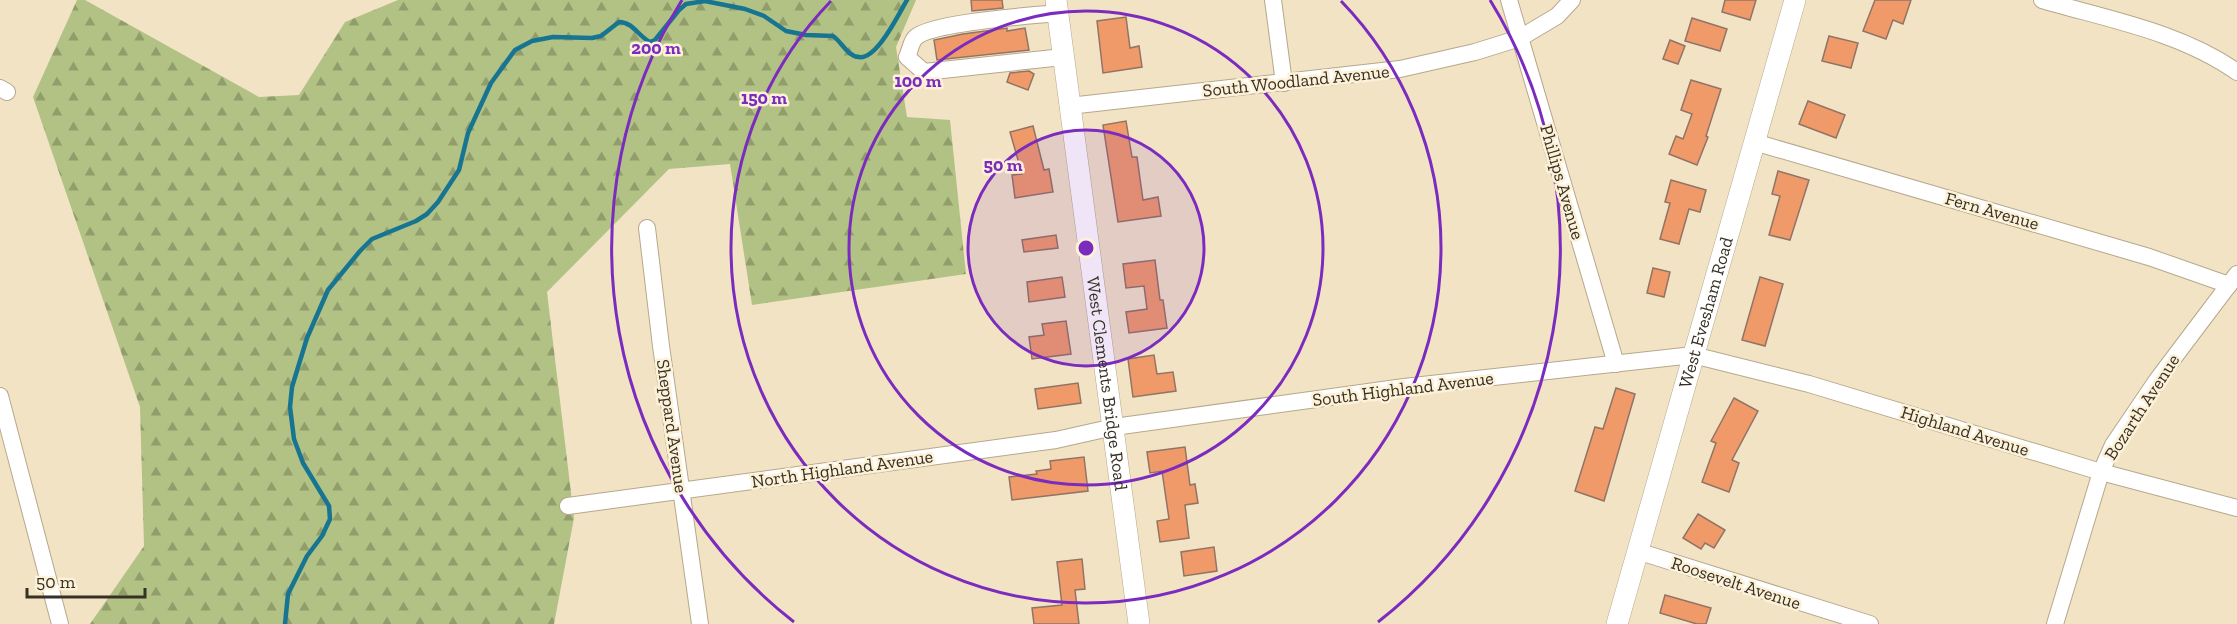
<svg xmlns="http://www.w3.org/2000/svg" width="2237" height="624" font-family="'Zilla Slab',serif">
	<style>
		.forest { fill: url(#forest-firs) }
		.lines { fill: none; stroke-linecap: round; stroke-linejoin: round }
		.stream { stroke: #187592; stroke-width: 4.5 }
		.building { fill: #f09a6a; stroke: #917465; stroke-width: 1.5 }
		.minor-casing { stroke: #b6a88b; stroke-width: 18 }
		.major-casing { stroke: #b6a88b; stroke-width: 22 }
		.minor { stroke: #fff; stroke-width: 16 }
		.major { stroke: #fff; stroke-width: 21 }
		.ring { fill: none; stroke: #7b2cbf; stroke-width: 3 }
		.labels { text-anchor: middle; stroke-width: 5; stroke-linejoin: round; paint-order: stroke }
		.street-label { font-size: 18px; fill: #363025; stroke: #fdf1d8 }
		.centre { fill: #7b2cbf; stroke: #fdf1d8; stroke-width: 3 }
		.ring-label { font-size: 18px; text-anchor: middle; font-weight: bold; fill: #7b2cbf; stroke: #fdf1d8; stroke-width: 5; stroke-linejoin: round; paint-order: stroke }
	</style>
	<defs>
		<pattern id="forest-firs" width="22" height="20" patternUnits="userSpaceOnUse" patternTransform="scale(1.5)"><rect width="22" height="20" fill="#b1c284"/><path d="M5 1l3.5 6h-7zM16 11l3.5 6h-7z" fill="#919e6c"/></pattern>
	</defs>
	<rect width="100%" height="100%" fill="#f2e3c5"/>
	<polygon class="forest" points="77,0 85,0 259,97 299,95 345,22 398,0 916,0 896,47 907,117 950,120 966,274 752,305 730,164 669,169 547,292 574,518 554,624 90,624 144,546 140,407 33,97"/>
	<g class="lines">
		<path class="stream" d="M285 624 288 594 307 556 322 536 330 519 329 506 303 463 294 439 290 407 292 387 307 338 328 290 360 251 372 239 416 221 427 214 438 202 459 170 468 133 491 83 515 50 532 41 553 37 592 38 601 36 619 22C633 22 638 36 650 42L655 40 679 10 686 4 705 1 745 9 764 16 786 31 806 35 833 36C842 42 847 56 859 57 877 60 899 13 907 0"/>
	</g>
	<g class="building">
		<polygon points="971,0 1002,0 1003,8 972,11"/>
		<polygon points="1725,0 1756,0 1750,20 1722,12"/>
		<polygon points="1875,0 1911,0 1903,24 1893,20 1886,39 1863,31"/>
		<polygon points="1126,17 1130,48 1139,46 1142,67 1103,73 1097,21"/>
		<polygon points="1692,18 1727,29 1720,51 1685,41"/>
		<polygon points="1007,28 1007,31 1025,28 1029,50 937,60 934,40 963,34"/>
		<polygon points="1829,36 1858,43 1851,68 1822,61"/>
		<polygon points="1670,40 1685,46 1678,64 1663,59"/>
		<polygon points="1029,71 1034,74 1028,90 1007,82 1010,73"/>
		<polygon points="1691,80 1721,89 1706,136 1708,137 1697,165 1669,154 1676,136 1683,139 1692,114 1681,110"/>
		<polygon points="1808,101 1845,115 1836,138 1799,124"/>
		<polygon points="1126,121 1132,157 1137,157 1143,200 1158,197 1161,216 1118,222 1103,125"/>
		<polygon points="1033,126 1044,170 1049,169 1053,192 1015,198 1012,175 1022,174 1010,132"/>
		<polygon points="1778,171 1809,180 1790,240 1769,235 1780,196 1772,194"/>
		<polygon points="1671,180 1706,190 1700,212 1689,209 1679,244 1660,239 1670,203 1665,202"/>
		<polygon points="1056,235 1058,248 1024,252 1022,240"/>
		<polygon points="1155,260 1160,300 1163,300 1167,328 1129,333 1126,312 1147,309 1144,286 1126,288 1123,264"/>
		<polygon points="1653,268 1670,272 1664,297 1647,293"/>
		<polygon points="1062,277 1065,297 1029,302 1027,282"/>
		<polygon points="1760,277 1783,284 1765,346 1742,340"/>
		<polygon points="1066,321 1071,354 1032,359 1029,337 1044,335 1042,324"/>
		<polygon points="1154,355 1157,374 1173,372 1176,391 1133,397 1128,359"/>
		<polygon points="1078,383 1081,403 1038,409 1035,389"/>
		<polygon points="1616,388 1635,394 1604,501 1575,491 1595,427 1603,429"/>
		<polygon points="1734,398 1758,411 1732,460 1739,463 1729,492 1702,482 1716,443 1711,441"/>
		<polygon points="1185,447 1190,485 1195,484 1198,503 1185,505 1189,538 1160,542 1157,521 1169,519 1162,471 1150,473 1147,452"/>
		<polygon points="1084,457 1088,491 1012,500 1009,477 1037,474 1036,471 1051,469 1050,461"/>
		<polygon points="1698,514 1725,530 1714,548 1705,543 1701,549 1683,538"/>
		<polygon points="1214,547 1217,571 1184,576 1181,552"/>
		<polygon points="1082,559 1085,589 1075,590 1079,624 1034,624 1032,608 1062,605 1057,562"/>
		<polygon points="1665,595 1711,608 1706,624 1697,624 1660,613"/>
	</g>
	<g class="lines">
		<g class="minor-casing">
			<g id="minor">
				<polyline points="1273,0 1284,83"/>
				<polyline points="1509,0 1616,364"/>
				<path d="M2042 0C2107 19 2181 32 2237 72"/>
				<path d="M1057 13C1030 16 934 22 916 37 911 41 910 51 907 57L924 72 1063 57"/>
				<polyline points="0,88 7,92"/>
				<polyline points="1069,106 1400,69 1475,52 1520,38 1557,16 1572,0"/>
				<polyline points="1754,142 2149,257 2229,285"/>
				<polyline points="647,228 661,346 700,624"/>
				<polyline points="0,396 60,624"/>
				<polyline points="568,506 1056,440 1114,427 1404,387 1693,355 1809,384 2101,472 2237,508"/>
				<polyline points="1637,551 1870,624"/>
				<polyline points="2055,624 2101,472 2113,445 2157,380 2237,274"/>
			</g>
		</g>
		<g class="major-casing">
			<g id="major">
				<path id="s1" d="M1056 0 1139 624"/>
				<path id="s2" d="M1617 624 1795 0"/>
			</g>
		</g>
		<use href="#minor" class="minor"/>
		<use href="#major" class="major"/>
	</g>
	<circle cx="1086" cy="248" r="118" fill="#7b2cbf" fill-opacity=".12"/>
	<g class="ring">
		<circle cx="1086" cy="248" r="118"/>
		<circle cx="1086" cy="248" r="237"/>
		<path d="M1341 1A355 355 0 1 1 831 1"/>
		<path d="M794 622A474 474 0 0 1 682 0M1490 0A474 474 0 0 1 1378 622"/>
	</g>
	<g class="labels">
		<g class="street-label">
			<text transform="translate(1296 81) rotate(-6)" y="6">South Woodland Avenue</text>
			<text transform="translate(1562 182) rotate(74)" y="6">Phillips Avenue</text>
			<text transform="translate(1992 211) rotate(16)" y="6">Fern Avenue</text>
			<text dy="6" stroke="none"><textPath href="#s2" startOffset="324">West Evesham Road</textPath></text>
			<text dy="6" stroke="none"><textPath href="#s1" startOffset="387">West Clements Bridge Road</textPath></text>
			<text transform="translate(1403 389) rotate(-7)" y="6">South Highland Avenue</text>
			<text transform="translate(2142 407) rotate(-57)" y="6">Bozarth Avenue</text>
			<text transform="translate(672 426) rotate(82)" y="6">Sheppard Avenue</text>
			<text transform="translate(1965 431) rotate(17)" y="6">Highland Avenue</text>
			<text transform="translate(842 469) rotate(-8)" y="6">North Highland Avenue</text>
			<text transform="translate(1736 583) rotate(18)" y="6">Roosevelt Avenue</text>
		</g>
	</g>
	<circle cx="1086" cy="248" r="9" class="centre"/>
	<g class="ring-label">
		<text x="656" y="54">200 m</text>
		<text x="918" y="87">100 m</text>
		<text x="764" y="104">150 m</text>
		<text x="1003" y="171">50 m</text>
	</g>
	<path d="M27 588v9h118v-9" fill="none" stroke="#363025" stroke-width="3"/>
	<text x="36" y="588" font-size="18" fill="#363025" stroke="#fdf1d8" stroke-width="4.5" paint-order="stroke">50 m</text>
</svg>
